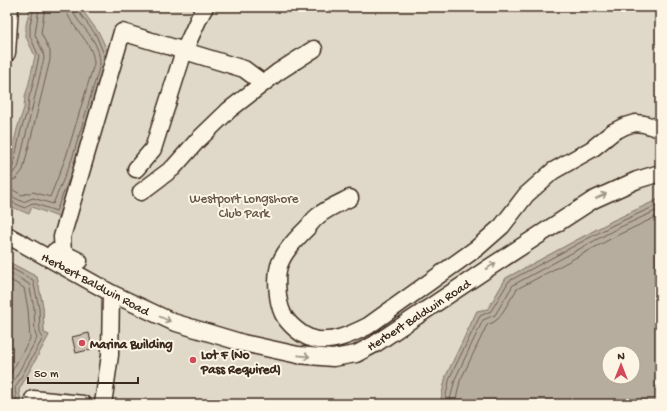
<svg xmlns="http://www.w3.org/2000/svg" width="667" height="411" font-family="'Gochi Hand',sans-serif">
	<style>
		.green { fill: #e0d8c8; stroke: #8e8173 }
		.water { fill: #b7ad9e; stroke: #85796b; fill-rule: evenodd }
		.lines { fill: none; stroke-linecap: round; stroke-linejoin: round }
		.shore { stroke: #6d5e51; stroke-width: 1 }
		.building { fill: #ccc2b3; stroke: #3b2a1e }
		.minor-casing { stroke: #3b2a1e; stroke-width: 19 }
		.minor { stroke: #fcf5e5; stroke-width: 16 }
		.oneway { stroke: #9c9082 }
		.poi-dot { fill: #d1495b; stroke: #fcf5e5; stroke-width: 1.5 }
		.labels { text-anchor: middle; stroke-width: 4; stroke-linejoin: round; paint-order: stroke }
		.park-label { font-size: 13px; fill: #645648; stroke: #fcf5e5 }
		.street-label { font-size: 13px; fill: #3b2a1e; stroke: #fcf5e5 }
		.poi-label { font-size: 13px; font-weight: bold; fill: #3b2a1e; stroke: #fcf5e5; text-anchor: start }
	</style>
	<rect width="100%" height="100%" fill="#fcf5e5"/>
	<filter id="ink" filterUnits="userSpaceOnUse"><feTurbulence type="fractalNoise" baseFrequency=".025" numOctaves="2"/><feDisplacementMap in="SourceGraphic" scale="8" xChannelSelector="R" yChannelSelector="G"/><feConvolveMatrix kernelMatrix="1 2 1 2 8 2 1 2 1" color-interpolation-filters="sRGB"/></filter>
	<g filter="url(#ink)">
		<polygon class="green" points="7,7 660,7 660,200 657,200 612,221 506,278 488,309 477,311 446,376 440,404 21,404 19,390 49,335 44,333 43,307 37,277 7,261"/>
		<g class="water">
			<polygon points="30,7 80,7 99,33 109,54 80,163 58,217 32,207 29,214 12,207 7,203 7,168 9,165 17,129 24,108 25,96 28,87 35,56 26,37 26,25"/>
			<path d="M657 200H660V404H440L446 376 477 311 488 309 506 278 612 221ZM609 353H633V377H609Z"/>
			<polygon points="7,261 37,277 43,307 44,333 49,335 19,390 21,404 7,404"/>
		</g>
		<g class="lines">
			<g class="shore">
				<polyline points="77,7 78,11 96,35 105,57"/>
				<polyline points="7,170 11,169 13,166 21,130 28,109 29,97 32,88 39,57 30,36 30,25 34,7"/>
				<polyline points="7,175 13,173 18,168 44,58 43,52 35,35 39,7"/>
				<polyline points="7,181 16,179 23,170 50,60 50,51 41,33 45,7"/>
				<path d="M7 189 13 190 22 195 33 192 50 197 66 157 94 64C94 40 67 26 66 7"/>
				<path d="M7 195 11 196 23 202 33 198 53 204 72 159 100 65C100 55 97 45 91 37 86 28 73 18 72 7"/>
				<polyline points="7,200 25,208 30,204 33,203 56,211 70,177"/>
				<polyline points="7,266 33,280 39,308 40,333 43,338 15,388 17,404"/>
				<polyline points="7,271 29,284 34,308 35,333 37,338 11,386 12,404"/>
				<polyline points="7,278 24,288 28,309 30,339 7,380"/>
				<polyline points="444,404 450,377 480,316 491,311 509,281 613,225 660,204"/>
				<polyline points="449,404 455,379 483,320 495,315 513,285 616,229 660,209"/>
				<polyline points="455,404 460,381 487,325 494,322 499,318 517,289 618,235 660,215"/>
			</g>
		</g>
		<polygon class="building" points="89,333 92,349 76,353 72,337"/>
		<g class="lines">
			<g class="minor-casing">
				<g id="minor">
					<polyline points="7,53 10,7"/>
					<polyline points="136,169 153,149 184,51 199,18 205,7"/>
					<polyline points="141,192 173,168 197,141 229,110 278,72 314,49"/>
					<path d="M350 198C340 203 327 208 318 216 314 219 311 223 308 227 297 238 286 249 280 263 275 275 277 302 283 314 288 324 302 336 313 339 331 344 352 334 368 326L477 248 502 226 526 195 553 171 592 149 613 132 625 126 635 123 644 124 660 129"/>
					<polyline points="7,235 111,293 173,322 243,343 298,355 333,358 356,354 375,344 490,267 593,200 637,180 660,173"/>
					<polyline points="54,252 59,255 63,253 79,261"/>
					<polyline points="63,253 62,237 122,32 244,69 263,83"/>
					<polyline points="33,399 83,404"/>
					<polyline points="103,404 110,355 111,293"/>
				</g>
			</g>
			<use href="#minor" class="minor"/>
		</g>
		<defs><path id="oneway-shaft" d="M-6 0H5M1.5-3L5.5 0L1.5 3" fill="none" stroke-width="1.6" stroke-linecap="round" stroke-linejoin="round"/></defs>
		<g class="oneway">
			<use href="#oneway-shaft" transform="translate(601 196) rotate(-25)"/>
			<use href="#oneway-shaft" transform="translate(491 266) rotate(-33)"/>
			<use href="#oneway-shaft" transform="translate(165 319) rotate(25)"/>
			<use href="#oneway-shaft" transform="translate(304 356) rotate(6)"/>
		</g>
	</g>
	<g class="poi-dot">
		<circle cx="82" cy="343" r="4"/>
		<circle cx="193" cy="360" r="4"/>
	</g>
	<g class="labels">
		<g class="park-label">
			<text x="244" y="202">Westport Longshore<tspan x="244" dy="15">Club Park</tspan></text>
		</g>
		<g class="street-label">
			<text transform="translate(96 283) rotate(28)" y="5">Herbert Baldwin Road</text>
			<text transform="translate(418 314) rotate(-33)" y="5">Herbert Baldwin Road</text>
		</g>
		<g class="poi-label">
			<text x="90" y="348">Marina Building</text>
			<text x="201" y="358">Lot F (No<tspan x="201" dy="15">Pass Required)</tspan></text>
		</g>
	</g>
	<rect width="667" height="411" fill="none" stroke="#fcf5e5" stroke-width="24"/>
	<rect x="12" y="12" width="643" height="387" fill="none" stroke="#3b2a1e" stroke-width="1.5" filter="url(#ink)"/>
	<g transform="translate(621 365)"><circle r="19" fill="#fcf5e5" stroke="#afa495"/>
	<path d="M0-3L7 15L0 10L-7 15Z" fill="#d1495b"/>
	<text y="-6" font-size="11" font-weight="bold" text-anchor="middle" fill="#3b2a1e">N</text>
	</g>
	<path d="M28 377v6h110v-6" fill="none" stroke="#3b2a1e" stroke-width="2"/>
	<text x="34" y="377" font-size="12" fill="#3b2a1e" stroke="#fcf5e5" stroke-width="3" paint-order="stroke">50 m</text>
</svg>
